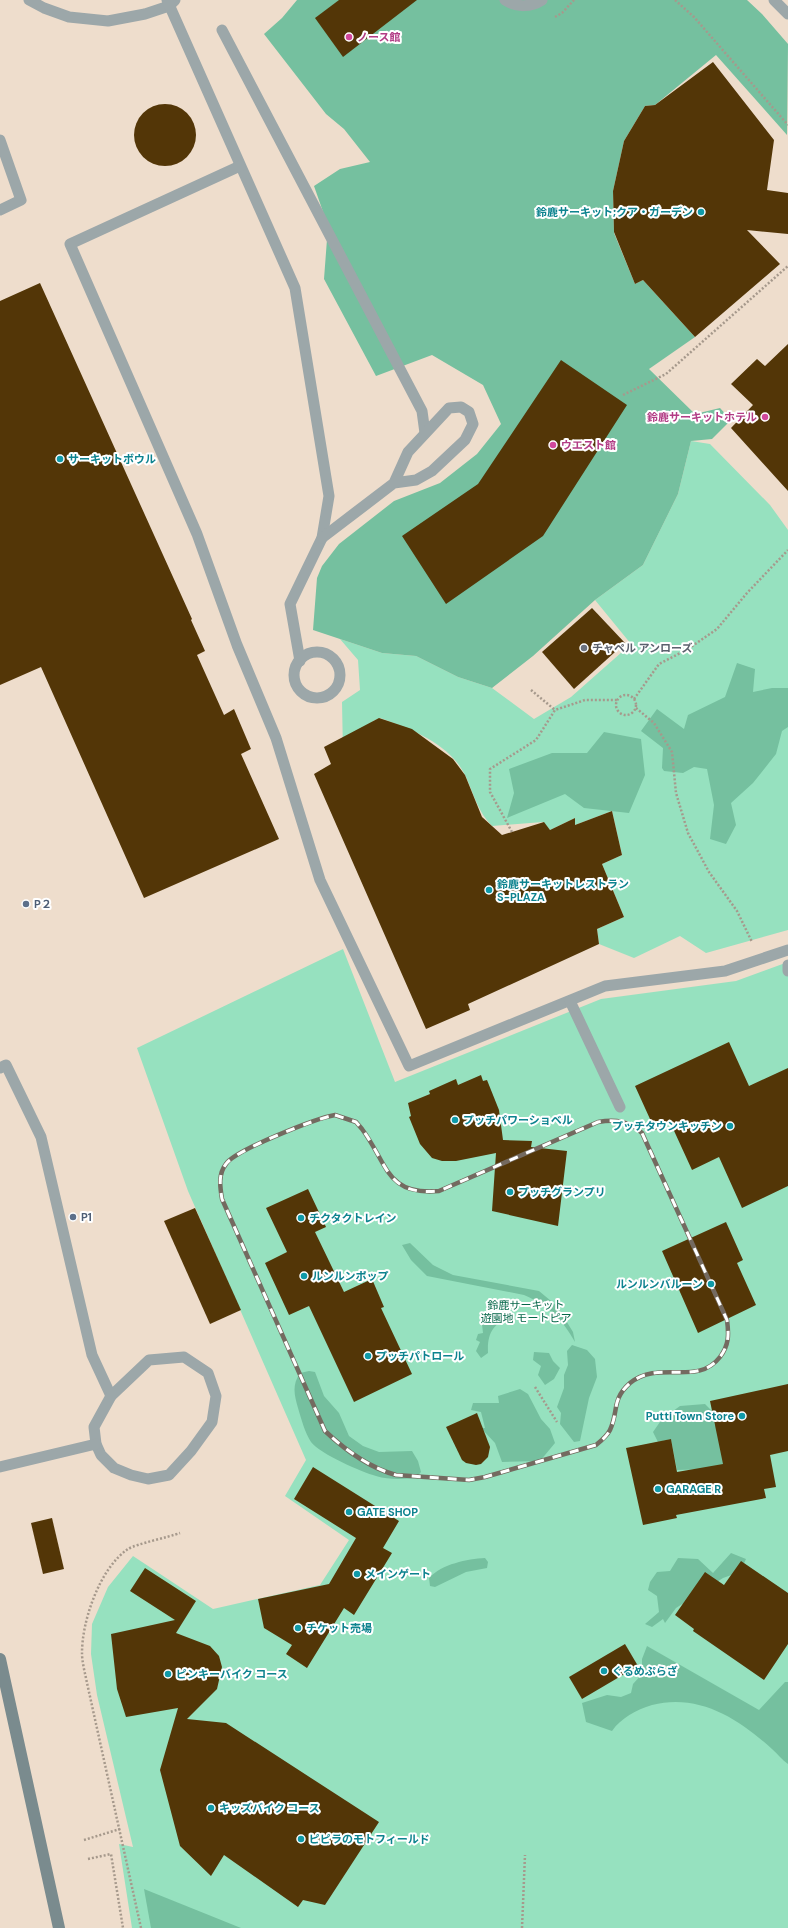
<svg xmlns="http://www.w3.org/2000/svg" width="788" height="1928" font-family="'DM Sans','Noto Sans JP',sans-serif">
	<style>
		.green { fill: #96e1bf }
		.forest { fill: #75c09f }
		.building { fill: #533607 }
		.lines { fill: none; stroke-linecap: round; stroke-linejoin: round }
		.path { stroke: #a6998c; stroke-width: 2.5; stroke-dasharray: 2 2; stroke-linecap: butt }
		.lane { stroke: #9ca7a9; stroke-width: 11 }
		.secondary { stroke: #7a8b8e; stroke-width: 12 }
		.rail-casing { stroke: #746a60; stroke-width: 4.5 }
		.rail { stroke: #fff; stroke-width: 3; stroke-dasharray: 9; stroke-linecap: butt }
		.hotel-dot { fill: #d1479c; stroke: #fff; stroke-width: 1.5 }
		.culture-dot { fill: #0f9aa8; stroke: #fff; stroke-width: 1.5 }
		.worship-dot { fill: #6b7280; stroke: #fff; stroke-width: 1.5 }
		.service-dot { fill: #5c6f8a; stroke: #fff; stroke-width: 1.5 }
		.labels { text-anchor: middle; stroke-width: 4; stroke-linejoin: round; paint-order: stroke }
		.hotel-label { font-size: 11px; font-weight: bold; fill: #b23c85; stroke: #fff; text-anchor: start }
		.culture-label { font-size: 11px; font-weight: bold; fill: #0d838f; stroke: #fff; text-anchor: start }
		.worship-label { font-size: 11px; font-weight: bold; fill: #5b616d; stroke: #fff; text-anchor: start }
		.service-label { font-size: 11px; font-weight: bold; fill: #4e5e75; stroke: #fff; text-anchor: start }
		.park-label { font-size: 11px; fill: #056749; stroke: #fff }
	</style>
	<rect width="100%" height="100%" fill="#edc"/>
	<g class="green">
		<path d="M691 441 710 444 770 505 788 530V930L706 953 680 936 634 958 599 944 597 929 624 917 602 864 622 855 612 811 575 825V818L550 830 543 822 492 826C478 812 474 795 466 777 451 744 411 729 380 718L373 721 366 743 343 753 342 702 360 690 358 660 340 639 382 653 416 656 458 677 492 688 534 719 571 697 631 644 595 600 643 565 678 494Z"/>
		<polygon points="343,949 395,1082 601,999 736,981 788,962 788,1928 132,1928 119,1844 133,1847 97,1695 91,1654 92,1624 108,1587 133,1556 213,1609 320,1585 349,1540 285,1496 306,1460 188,1191 137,1048"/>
	</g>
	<g class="forest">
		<polygon points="297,0 747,0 762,14 788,44 787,135 716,55 655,105 645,106 624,141 613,191 614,233 635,284 643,280 695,337 649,369 695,414 720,408 731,420 712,439 691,441 678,494 643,565 595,600 533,656 492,688 458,677 416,656 382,653 313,630 317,578 322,566 339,544 394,501 440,483 477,454 501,424 483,385 432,355 376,376 324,279 328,226 314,186 340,169 370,162 344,129 326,114 264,34 282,18"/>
		<polygon points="737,663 755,669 753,692 772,688 788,688 788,727 782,731 776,754 753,783 731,803 736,825 726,844 710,839 714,805 707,769 694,767 683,773 664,771 662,768 663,748 641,731 657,709 684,729 688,715 725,697"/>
		<polygon points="604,732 641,739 645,775 629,813 584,808 565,794 507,818 514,793 509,769 552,753 587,753"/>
		<path d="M410 1243 433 1265 453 1275 539 1291 557 1306 573 1332 575 1342C562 1319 549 1306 524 1295L427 1276 411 1260 402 1245Z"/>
		<path d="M503 1311H511V1314C494 1325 487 1331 488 1353L481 1358 476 1351 480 1342 476 1340 478 1334 483 1333 482 1324C491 1320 493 1315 503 1311Z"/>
		<polygon points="572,1345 587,1350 595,1359 597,1377 589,1398 580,1441 574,1442 560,1424 561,1413 557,1407 564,1388 564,1375 568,1365 567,1351"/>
		<polygon points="534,1352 549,1353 553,1361 560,1368 554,1379 545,1385 538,1375 541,1366 533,1360"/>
		<path d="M309 1371 315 1372 324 1396 339 1413 349 1436 363 1446 379 1452 412 1451 418 1461 421 1472 416 1478C403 1479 389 1480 376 1476 362 1472 320 1454 311 1442 305 1433 301 1418 298 1408 294 1394 292 1385 300 1373Z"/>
		<polygon points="520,1389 528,1394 541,1419 550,1429 555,1443 540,1461 502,1462 495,1443 481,1428 485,1428 481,1412 471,1410 473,1403 499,1403 498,1396"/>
		<polygon points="705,1404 712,1411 715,1426 730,1429 772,1467 677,1470 671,1439 658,1442 653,1432 662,1419 680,1406"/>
		<polygon points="731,1553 746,1559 740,1572 723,1578 676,1608 665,1623 663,1619 652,1627 645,1624 659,1612 657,1596 648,1590 650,1582 657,1572 670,1571 678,1558 698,1559 713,1573"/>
		<path d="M485 1558 488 1562 487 1568 466 1572 435 1587 430 1586 429 1578C442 1564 467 1559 485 1558Z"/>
		<path d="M647 1646 759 1710 785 1682H788V1764C782 1760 778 1754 772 1749 739 1719 699 1693 652 1705 636 1710 621 1718 612 1731L586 1722 582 1703 607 1695 621 1697 631 1693 633 1684 642 1674V1659Z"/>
		<polygon points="144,1889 241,1928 151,1928"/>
	</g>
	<g class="building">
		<polygon points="339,0 417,0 343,57 315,18"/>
		<polygon points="713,62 774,140 767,190 788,193 788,234 747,230 780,264 695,337 643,280 635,284 614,232 613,191 624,141 645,106 655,105"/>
		<circle cx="165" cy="135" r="31"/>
		<polygon points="40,283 192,619 191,620 205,651 197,655 224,715 234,709 251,749 241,754 279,839 144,898 41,667 0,685 0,301"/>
		<polygon points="788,344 788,491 731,428 753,405 731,384 757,359 765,366"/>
		<polygon points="561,360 627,405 543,536 446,604 402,536 478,484"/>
		<polygon points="592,608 625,643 574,689 542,652"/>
		<polygon points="379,718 412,729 453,759 465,775 482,817 502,835 544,822 550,830 575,818 575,825 612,811 622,855 602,864 624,917 597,929 599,944 468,1004 470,1010 426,1029 314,774 331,764 324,747"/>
		<polygon points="729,1042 749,1086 788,1068 788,1186 742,1208 719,1157 692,1170 670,1122 655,1130 635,1086"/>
		<polygon points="481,1075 483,1081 487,1080 499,1110 503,1140 532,1141 531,1147 567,1151 558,1226 492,1211 496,1153 456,1161 442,1161 432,1158 420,1144 409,1117 411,1116 408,1103 430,1094 429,1091 456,1079 458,1085"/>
		<polygon points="308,1189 326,1227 315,1232 344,1292 372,1279 384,1307 381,1308 412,1374 354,1402 309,1306 289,1315 265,1263 287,1252 266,1208"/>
		<polygon points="195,1208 241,1310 210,1324 164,1221"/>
		<polygon points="726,1222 743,1260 737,1263 756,1305 698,1333 662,1251"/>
		<polygon points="788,1384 788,1451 770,1455 776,1487 764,1489 766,1498 676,1515 677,1518 643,1525 626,1448 671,1439 677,1472 723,1464 710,1401"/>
		<polygon points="477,1413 490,1447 488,1457 481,1464 476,1465 466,1463 462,1460 446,1427"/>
		<polygon points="313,1467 399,1521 383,1548 392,1553 354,1615 344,1608 307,1668 286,1654 292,1645 264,1628 258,1599 329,1584 356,1538 294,1499"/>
		<polygon points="52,1518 64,1569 43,1574 31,1523"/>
		<polygon points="741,1561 788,1593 788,1644 764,1680 693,1631 694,1629 675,1615 705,1572 724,1585"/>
		<polygon points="145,1568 196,1601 176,1633 210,1646 219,1656 222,1667 217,1689 187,1719 226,1723 379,1822 325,1905 303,1900 298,1907 224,1855 211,1876 180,1846 160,1770 178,1708 126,1717 117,1689 111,1634 175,1620 130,1591"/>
		<polygon points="625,1644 638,1666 582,1699 569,1677"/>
	</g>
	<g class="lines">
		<g class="path">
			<polyline points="675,0 694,17 788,125"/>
			<polyline points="555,17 562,13 574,0"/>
			<polyline points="623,395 666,374 788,266"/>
			<polyline points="531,690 555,710"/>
			<circle cx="626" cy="705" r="10"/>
			<polyline points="634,699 659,664 688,649 717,629 747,593 788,550"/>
			<polyline points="636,708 654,723 672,752 676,793 688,833 709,872 737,911 752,942"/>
			<polyline points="512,832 490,792 490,769 536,740 555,710 585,700 617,700"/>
			<polyline points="535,1387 557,1422"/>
			<polyline points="84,1840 120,1829"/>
			<polyline points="88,1859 111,1854 123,1928"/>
			<path d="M141 1928 87 1683C85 1673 82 1662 82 1653 82 1620 100 1568 128 1549 136 1544 169 1537 180 1533"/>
			<polyline points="522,1928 525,1855"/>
		</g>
		<g class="lane">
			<polyline points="29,0 44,8 69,17 108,21 145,14 169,6 175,0"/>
			<polyline points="167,0 295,288 329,496 322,538 290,604 300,661"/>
			<path d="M505 0C517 8 531 7 542 0"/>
			<polyline points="774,0 788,14"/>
			<polyline points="222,30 422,411 425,433"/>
			<polyline points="0,140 21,200 0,210"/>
			<polyline points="240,166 70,244 197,534 237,645 276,738 320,880 409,1066 605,986 725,971 788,950"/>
			<polyline points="322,538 394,483 416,480 432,471 465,440 473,424 469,412 461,407 449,408 408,452 394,483"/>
			<circle cx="317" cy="675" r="23"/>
			<polyline points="788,965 788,971"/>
			<polyline points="570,1001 620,1107"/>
			<polyline points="0,1068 6,1065 41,1137 92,1355 111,1396"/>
			<polygon points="184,1357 208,1373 216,1396 212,1422 191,1451 169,1475 148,1479 131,1475 114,1468 101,1455 96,1444 94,1427 111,1396 149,1360"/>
			<polyline points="0,1467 96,1444"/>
		</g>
		<polyline class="secondary" points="0,1659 59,1928"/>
		<g class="rail-casing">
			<path id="rail" d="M335 1115 356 1122 362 1129C388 1164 386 1196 439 1191L598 1122C616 1119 629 1121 642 1133L727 1320C729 1335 729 1345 720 1357 697 1387 660 1359 630 1383 611 1400 619 1411 610 1430 607 1436 601 1441 596 1445L485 1477 469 1480 396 1475C370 1468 344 1449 325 1431L222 1199C220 1187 218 1174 226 1164 235 1150 317 1118 335 1115Z"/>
		</g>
		<use href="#rail" class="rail"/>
	</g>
	<g class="hotel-dot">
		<circle cx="349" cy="37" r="4"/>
		<circle cx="765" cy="417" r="4"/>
		<circle cx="553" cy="445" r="4"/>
	</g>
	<g class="culture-dot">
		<circle cx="701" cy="212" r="4"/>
		<circle cx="60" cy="459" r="4"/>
		<circle cx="489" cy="890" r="4"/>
		<circle cx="455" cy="1120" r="4"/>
		<circle cx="730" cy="1126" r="4"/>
		<circle cx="510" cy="1192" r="4"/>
		<circle cx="301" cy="1218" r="4"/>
		<circle cx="304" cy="1276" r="4"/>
		<circle cx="711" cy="1284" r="4"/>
		<circle cx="368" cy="1356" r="4"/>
		<circle cx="742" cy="1416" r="4"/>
		<circle cx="658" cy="1489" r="4"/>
		<circle cx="349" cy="1512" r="4"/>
		<circle cx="357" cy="1574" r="4"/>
		<circle cx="298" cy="1628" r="4"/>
		<circle cx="604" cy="1671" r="4"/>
		<circle cx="168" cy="1674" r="4"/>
		<circle cx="211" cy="1808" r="4"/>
		<circle cx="301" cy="1839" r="4"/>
	</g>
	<circle class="worship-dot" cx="584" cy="648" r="4"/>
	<g class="service-dot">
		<circle cx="26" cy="904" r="4"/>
		<circle cx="73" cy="1217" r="4"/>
	</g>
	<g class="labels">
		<g class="hotel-label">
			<text x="357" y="41">ノース館</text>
			<text x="757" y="421" text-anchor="end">鈴鹿サーキットホテル</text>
			<text x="561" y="449">ウエスト館</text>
		</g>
		<g class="culture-label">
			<text x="693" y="216" text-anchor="end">鈴鹿サーキット;クア・ガーデン</text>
			<text x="68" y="463">サーキットボウル</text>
			<text x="497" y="888">鈴鹿サーキットレストラン<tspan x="497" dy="13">S-PLAZA</tspan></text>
			<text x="463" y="1124">プッチパワーショベル</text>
			<text x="722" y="1130" text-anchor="end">プッチタウンキッチン</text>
			<text x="518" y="1196">プッチグランプリ</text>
			<text x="309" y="1222">チクタクトレイン</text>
			<text x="312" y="1280">ルンルンポップ</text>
			<text x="703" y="1288" text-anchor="end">ルンルンバルーン</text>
			<text x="376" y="1360">プッチパトロール</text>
			<text x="734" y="1420" text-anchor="end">Putti Town Store</text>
			<text x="666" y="1493">GARAGE R</text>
			<text x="357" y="1516">GATE SHOP</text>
			<text x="365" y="1578">メインゲート</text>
			<text x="306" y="1632">チケット売場</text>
			<text x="612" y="1675">ぐるめぷらざ</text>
			<text x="176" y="1678">ピンキーバイク コース</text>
			<text x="219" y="1812">キッズバイク コース</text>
			<text x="309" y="1843">ピピラのモトフィールド</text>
		</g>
		<g class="worship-label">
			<text x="592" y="652">チャペル アンローズ</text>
		</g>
		<g class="service-label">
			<text x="34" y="908">P２</text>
			<text x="81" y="1221">P1</text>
		</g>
		<g class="park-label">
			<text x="526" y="1309">鈴鹿サーキット<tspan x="526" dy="13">遊園地 モートピア</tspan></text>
		</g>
	</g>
</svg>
